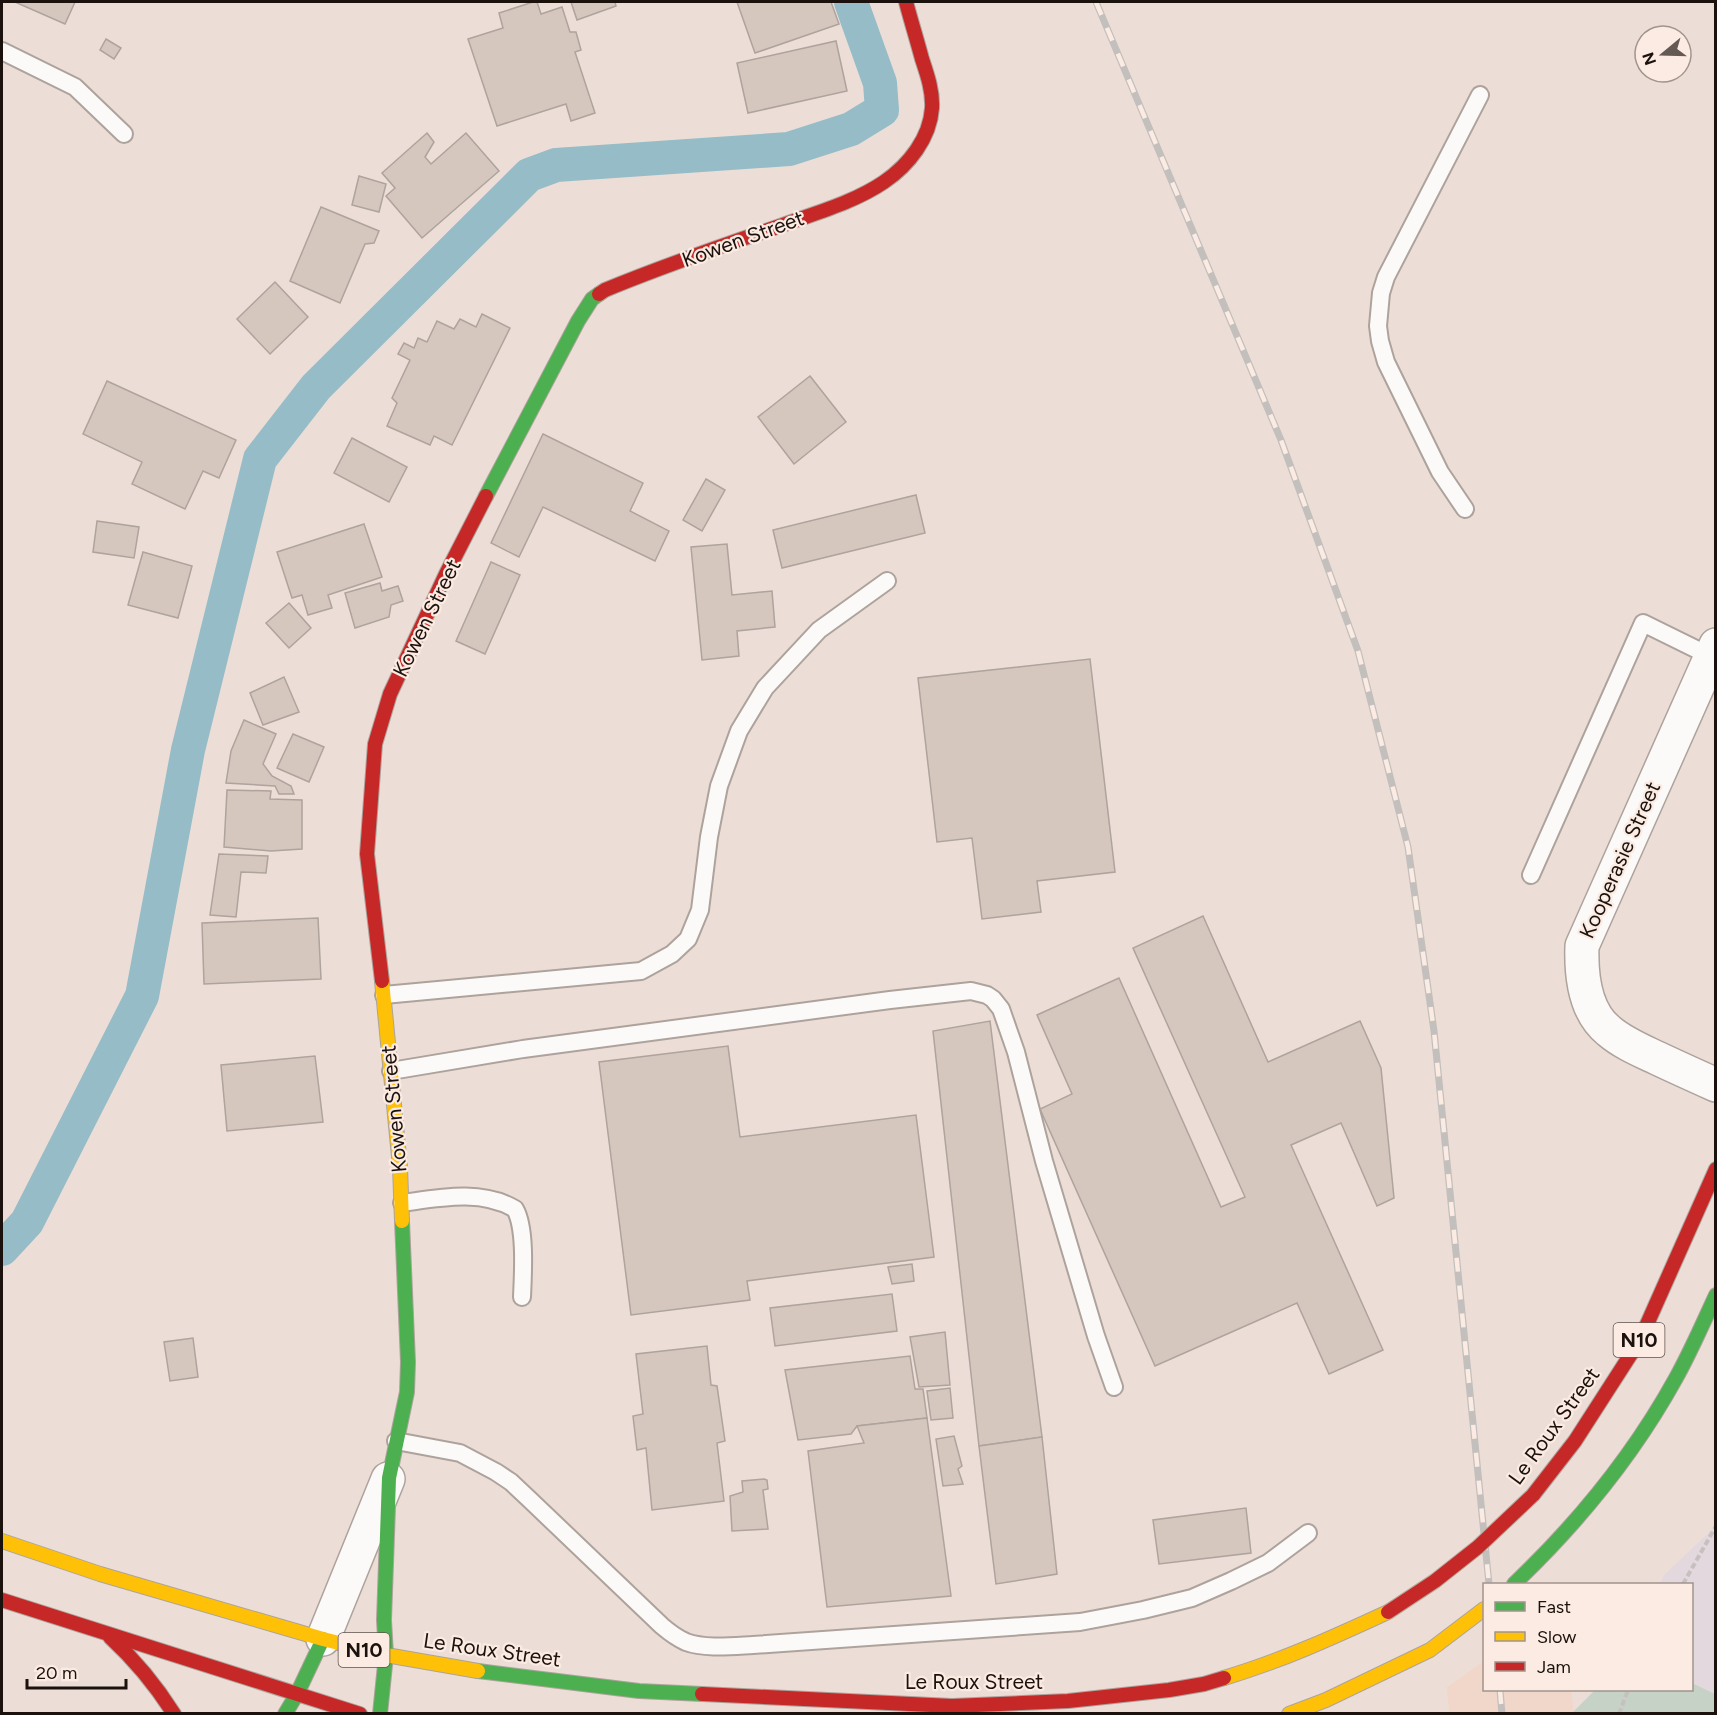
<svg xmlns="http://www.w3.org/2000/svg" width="1717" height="1715" font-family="Figtree,sans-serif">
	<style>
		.commercial { fill: #e4d8df }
		.built { fill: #f0d7c9 }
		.green { fill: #c6d2c5 }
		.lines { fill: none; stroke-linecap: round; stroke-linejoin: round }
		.canal { stroke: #96bcc7; stroke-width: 34 }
		.building { fill: #d6c7be; stroke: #aea39d; stroke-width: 1.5 }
		.lane-casing { stroke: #ada39c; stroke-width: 20 }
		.street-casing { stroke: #ada39c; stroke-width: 36 }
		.fast-casing { stroke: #ada39c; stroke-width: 16 }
		.slow-casing { stroke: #ada39c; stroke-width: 16 }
		.jam-casing { stroke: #ada39c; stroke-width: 16 }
		.path { stroke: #c6c1be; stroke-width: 4; stroke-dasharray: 6 3; stroke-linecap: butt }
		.lane { stroke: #fcfaf9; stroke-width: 16 }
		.street { stroke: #fcfaf9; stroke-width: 33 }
		.fast { stroke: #4caf50; stroke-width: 14 }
		.slow { stroke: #ffc107; stroke-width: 14 }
		.jam { stroke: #c62828; stroke-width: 14 }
		.rail-casing { stroke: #c3bfbd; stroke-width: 7 }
		.rail { stroke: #fbebe2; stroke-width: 4.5; stroke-dasharray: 14; stroke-linecap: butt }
		.jam-bridge-casing { stroke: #b7a89b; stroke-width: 16; stroke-linecap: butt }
		.jam-bridge { stroke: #c62828; stroke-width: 14 }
		.labels { text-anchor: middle; stroke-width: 4.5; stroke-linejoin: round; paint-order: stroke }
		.shield { fill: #fbebe2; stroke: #5e534d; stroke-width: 1.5 }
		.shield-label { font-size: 20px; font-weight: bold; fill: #1b120d }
		.street-label { font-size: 21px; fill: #1b120d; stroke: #fbebe2 }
	</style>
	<rect width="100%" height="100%" fill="#ecded6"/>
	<polygon class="commercial" points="1715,1527 1715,1694 1692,1683 1692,1584 1660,1584 1664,1575"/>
	<polygon class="built" points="1484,1661 1484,1690 1571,1690 1574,1713 1449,1713 1447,1687"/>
	<polygon class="green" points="1692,1683 1715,1694 1715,1713 1574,1713 1573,1712 1595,1690 1692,1690"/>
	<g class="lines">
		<polyline class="canal" points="2,1249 27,1222 142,996 188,750 260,459 316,387 529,175 556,165 789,149 851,129 882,110 880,83 851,2"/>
	</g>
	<g class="building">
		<polygon points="15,2 75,2 65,24"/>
		<polygon points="533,2 537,2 541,14 562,7 570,32 576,32 581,50 575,52 595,113 571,121 566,104 497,126 468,39 503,28 499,13"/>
		<polygon points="571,2 615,2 616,6 577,20"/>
		<polygon points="737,2 831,2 839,24 755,53"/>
		<polygon points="106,39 121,48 114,59 100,50"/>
		<polygon points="836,41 847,91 748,113 737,63"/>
		<polygon points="427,133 434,142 425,157 431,164 466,133 499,171 422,238 386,196 395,188 382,173"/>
		<polygon points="359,176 386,184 379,212 352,205"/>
		<polygon points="321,207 379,231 374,243 365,244 340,303 290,281"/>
		<polygon points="275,282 308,317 270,354 237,319"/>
		<polygon points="482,314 510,328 452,445 434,436 430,445 387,426 397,403 392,398 410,360 398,354 404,343 414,348 418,338 427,342 437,321 454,329 460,319 476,327"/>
		<polygon points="810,376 846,422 794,464 758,417"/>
		<polygon points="107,381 236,440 219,478 203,471 185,509 132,484 142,462 83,434"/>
		<polygon points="543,434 643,483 630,511 669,531 655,561 543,507 519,557 491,543"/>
		<polygon points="352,438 407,467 389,502 334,473"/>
		<polygon points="706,479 725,490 702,531 683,520"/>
		<polygon points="916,495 925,533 782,568 773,530"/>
		<polygon points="97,521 139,527 134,558 93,552"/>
		<polygon points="364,524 382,577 328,595 332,608 308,615 302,595 292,598 277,552"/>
		<polygon points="727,544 732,595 772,591 775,627 737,631 739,656 702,660 691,547"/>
		<polygon points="143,552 192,566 178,618 128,605"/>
		<polygon points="491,562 520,575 485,654 456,641"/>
		<polygon points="380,583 382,591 398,586 403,601 391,605 389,617 355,628 345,593"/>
		<polygon points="289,603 311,628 289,648 266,623"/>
		<polygon points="1090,659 1115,872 1037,881 1041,912 982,919 972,838 937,842 918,678"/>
		<polygon points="284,677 299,712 263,725 250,693"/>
		<polygon points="244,720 276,734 263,764 272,776 291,786 294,794 279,794 275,786 226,783 231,751"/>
		<polygon points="293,734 324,747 309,782 277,768"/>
		<polygon points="227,790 271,791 270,799 302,800 302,849 271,851 224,847"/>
		<polygon points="219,854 268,856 266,873 241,872 236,917 210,915"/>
		<polygon points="1203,916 1268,1062 1360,1021 1381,1068 1394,1198 1377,1206 1341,1123 1291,1145 1383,1350 1329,1374 1297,1303 1155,1366 1040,1109 1072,1094 1037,1015 1119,978 1221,1207 1245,1197 1133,948"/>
		<polygon points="318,918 321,979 204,984 202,923"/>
		<polygon points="990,1021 1042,1437 979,1446 933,1031"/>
		<polygon points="728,1046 740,1137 916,1115 934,1257 747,1281 750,1300 631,1315 599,1062"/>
		<polygon points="315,1056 323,1122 227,1131 221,1065"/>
		<polygon points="912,1264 914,1281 892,1284 888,1267"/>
		<polygon points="892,1294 897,1331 775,1346 770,1308"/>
		<polygon points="945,1332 950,1385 919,1387 910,1337"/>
		<polygon points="193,1338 198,1377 170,1381 164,1342"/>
		<polygon points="707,1346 711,1385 717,1386 725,1441 717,1443 724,1501 652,1510 646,1448 637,1450 633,1416 643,1414 636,1354"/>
		<polygon points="910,1356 915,1389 923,1389 927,1418 857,1426 851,1434 798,1440 785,1370"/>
		<polygon points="950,1388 953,1418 931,1420 927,1391"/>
		<polygon points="927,1418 951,1596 827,1607 808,1451 864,1443 857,1426"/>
		<polygon points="954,1436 962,1466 958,1469 963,1484 943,1486 936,1439"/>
		<polygon points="1042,1437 1057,1574 996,1584 979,1446"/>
		<polygon points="764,1479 767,1480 768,1489 763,1490 768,1529 732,1531 730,1496 743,1492 742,1481"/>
		<polygon points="1246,1508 1251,1553 1159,1564 1153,1520"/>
	</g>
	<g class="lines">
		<g class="lane-casing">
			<g id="lane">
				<polyline points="2,51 75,87 124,134"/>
				<polyline points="1465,509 1440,472 1386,362 1380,341 1378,326 1381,293 1386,277 1480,95"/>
				<polyline points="1531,875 1643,623 1710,656"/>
				<polyline points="384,995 641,971 672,954 688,939 700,910 709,837 719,786 739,731 765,688 819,630 887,581"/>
				<polyline points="391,1071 523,1049 890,1000 971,991 987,995 993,999 1001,1009 1016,1052 1044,1161 1096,1336 1114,1387"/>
				<path d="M402 1203C439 1198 481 1189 515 1209 526 1228 523 1274 522 1297"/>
				<path d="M396 1441 460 1453 496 1472 511 1482 528 1498 662 1626C669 1632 677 1638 686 1642 704 1649 733 1646 753 1645L1080 1622 1143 1610 1192 1598 1231 1581 1268 1563 1308 1533"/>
			</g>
		</g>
		<g class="street-casing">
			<g id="street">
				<path d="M1716 645 1582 946C1581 975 1584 1011 1609 1031 1623 1043 1640 1050 1657 1058 1676 1067 1696 1076 1716 1085"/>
				<polyline points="323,1639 388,1479"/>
			</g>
		</g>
		<g class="fast-casing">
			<g id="fast">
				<polyline points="486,496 578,321 592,299 599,294"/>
				<path d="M1514 1584C1578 1523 1633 1456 1676 1378 1691 1351 1703 1323 1716 1295"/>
				<polyline points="478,1671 639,1691 702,1694"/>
				<polyline points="285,1714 297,1694 323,1639"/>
				<polyline points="380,1714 386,1655 384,1620 389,1478 407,1392 408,1362 402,1221"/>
			</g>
		</g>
		<g class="slow-casing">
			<g id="slow">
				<polyline points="382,981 400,1167 402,1221"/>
				<polyline points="2,1541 100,1574 323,1639 386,1655 478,1671"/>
				<path d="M1224 1678C1281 1661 1334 1637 1388 1612"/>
				<polyline points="1289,1714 1326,1700 1430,1650 1484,1609"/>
			</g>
		</g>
		<g class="jam-casing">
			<g id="jam">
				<path d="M599 294 605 290C663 266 721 246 780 226 815 213 853 203 884 182 909 165 930 138 932 108 933 91 927 74 922 59 917 40 911 21 906 2"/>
				<polyline points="382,981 367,854 375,744 390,694 446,574 486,496"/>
				<polyline points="1533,1495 1575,1441 1640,1340 1716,1169"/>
				<polyline points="2,1600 360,1714"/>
				<path d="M110 1637C136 1661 155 1684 174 1714"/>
				<polyline points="702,1694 952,1706 1068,1701 1169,1690 1204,1684 1224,1678"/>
			</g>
		</g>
		<g class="path">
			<polyline points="1683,1584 1716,1526"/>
			<polyline points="1619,1714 1628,1690"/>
		</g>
		<use href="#lane" class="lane"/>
		<use href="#street" class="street"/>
		<use href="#fast" class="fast"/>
		<use href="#slow" class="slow"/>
		<use href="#jam" class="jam"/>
		<g class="rail-casing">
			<g id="rail">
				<polyline points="1096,2 1281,440 1358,651 1408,847 1434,1031 1489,1584"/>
				<polyline points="1500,1690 1502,1714"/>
			</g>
		</g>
		<use href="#rail" class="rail"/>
		<g class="jam-bridge-casing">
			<polyline id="jam-bridge" points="1388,1612 1435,1581 1478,1547 1533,1495"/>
		</g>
		<use href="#jam-bridge" class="jam-bridge"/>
	</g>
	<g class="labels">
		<g class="shield">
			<rect x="1613.5" y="1323" width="51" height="34" rx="4.5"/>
			<rect x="338.5" y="1633" width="51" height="34" rx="4.5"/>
		</g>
		<g class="shield-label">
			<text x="1639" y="1347">N10</text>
			<text x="364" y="1657">N10</text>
		</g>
		<g class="street-label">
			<text transform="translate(743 239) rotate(-20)" y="7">Kowen Street</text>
			<text transform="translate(427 618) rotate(-64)" y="7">Kowen Street</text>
			<text transform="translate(1620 860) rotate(-66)" y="7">Kooperasie Street</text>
			<text transform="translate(394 1109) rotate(-95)" y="7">Kowen Street</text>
			<text transform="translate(1554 1426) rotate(-54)" y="7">Le Roux Street</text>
			<text transform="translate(492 1650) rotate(8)" y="7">Le Roux Street</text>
			<text x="974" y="1689">Le Roux Street</text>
		</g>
	</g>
	<rect width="1717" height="1715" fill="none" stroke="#1b120d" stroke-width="6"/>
	<rect x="1483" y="1583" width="210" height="108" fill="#fbebe2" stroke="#a1948d" stroke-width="1.5"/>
	<rect x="1495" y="1602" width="30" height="9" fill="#4caf50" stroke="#a1948d" stroke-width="1.5"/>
	<text x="1537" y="1613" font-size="18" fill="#1b120d">Fast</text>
	<rect x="1495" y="1632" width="30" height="9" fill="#ffc107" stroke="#a1948d" stroke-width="1.5"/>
	<text x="1537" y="1643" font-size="18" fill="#1b120d">Slow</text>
	<rect x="1495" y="1662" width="30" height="9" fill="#c62828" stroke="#a1948d" stroke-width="1.5"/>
	<text x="1537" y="1673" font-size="18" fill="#1b120d">Jam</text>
	<g transform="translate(1663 54) rotate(251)"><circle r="28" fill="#fbebe2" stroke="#a1948d" stroke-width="1.5"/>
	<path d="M0-4.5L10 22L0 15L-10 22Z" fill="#645953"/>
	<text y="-9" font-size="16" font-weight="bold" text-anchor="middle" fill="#1b120d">N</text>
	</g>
	<path d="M27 1679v9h99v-9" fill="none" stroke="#1b120d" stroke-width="3"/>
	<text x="36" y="1679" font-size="18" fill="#1b120d" stroke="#fbebe2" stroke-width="4.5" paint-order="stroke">20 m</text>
</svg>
